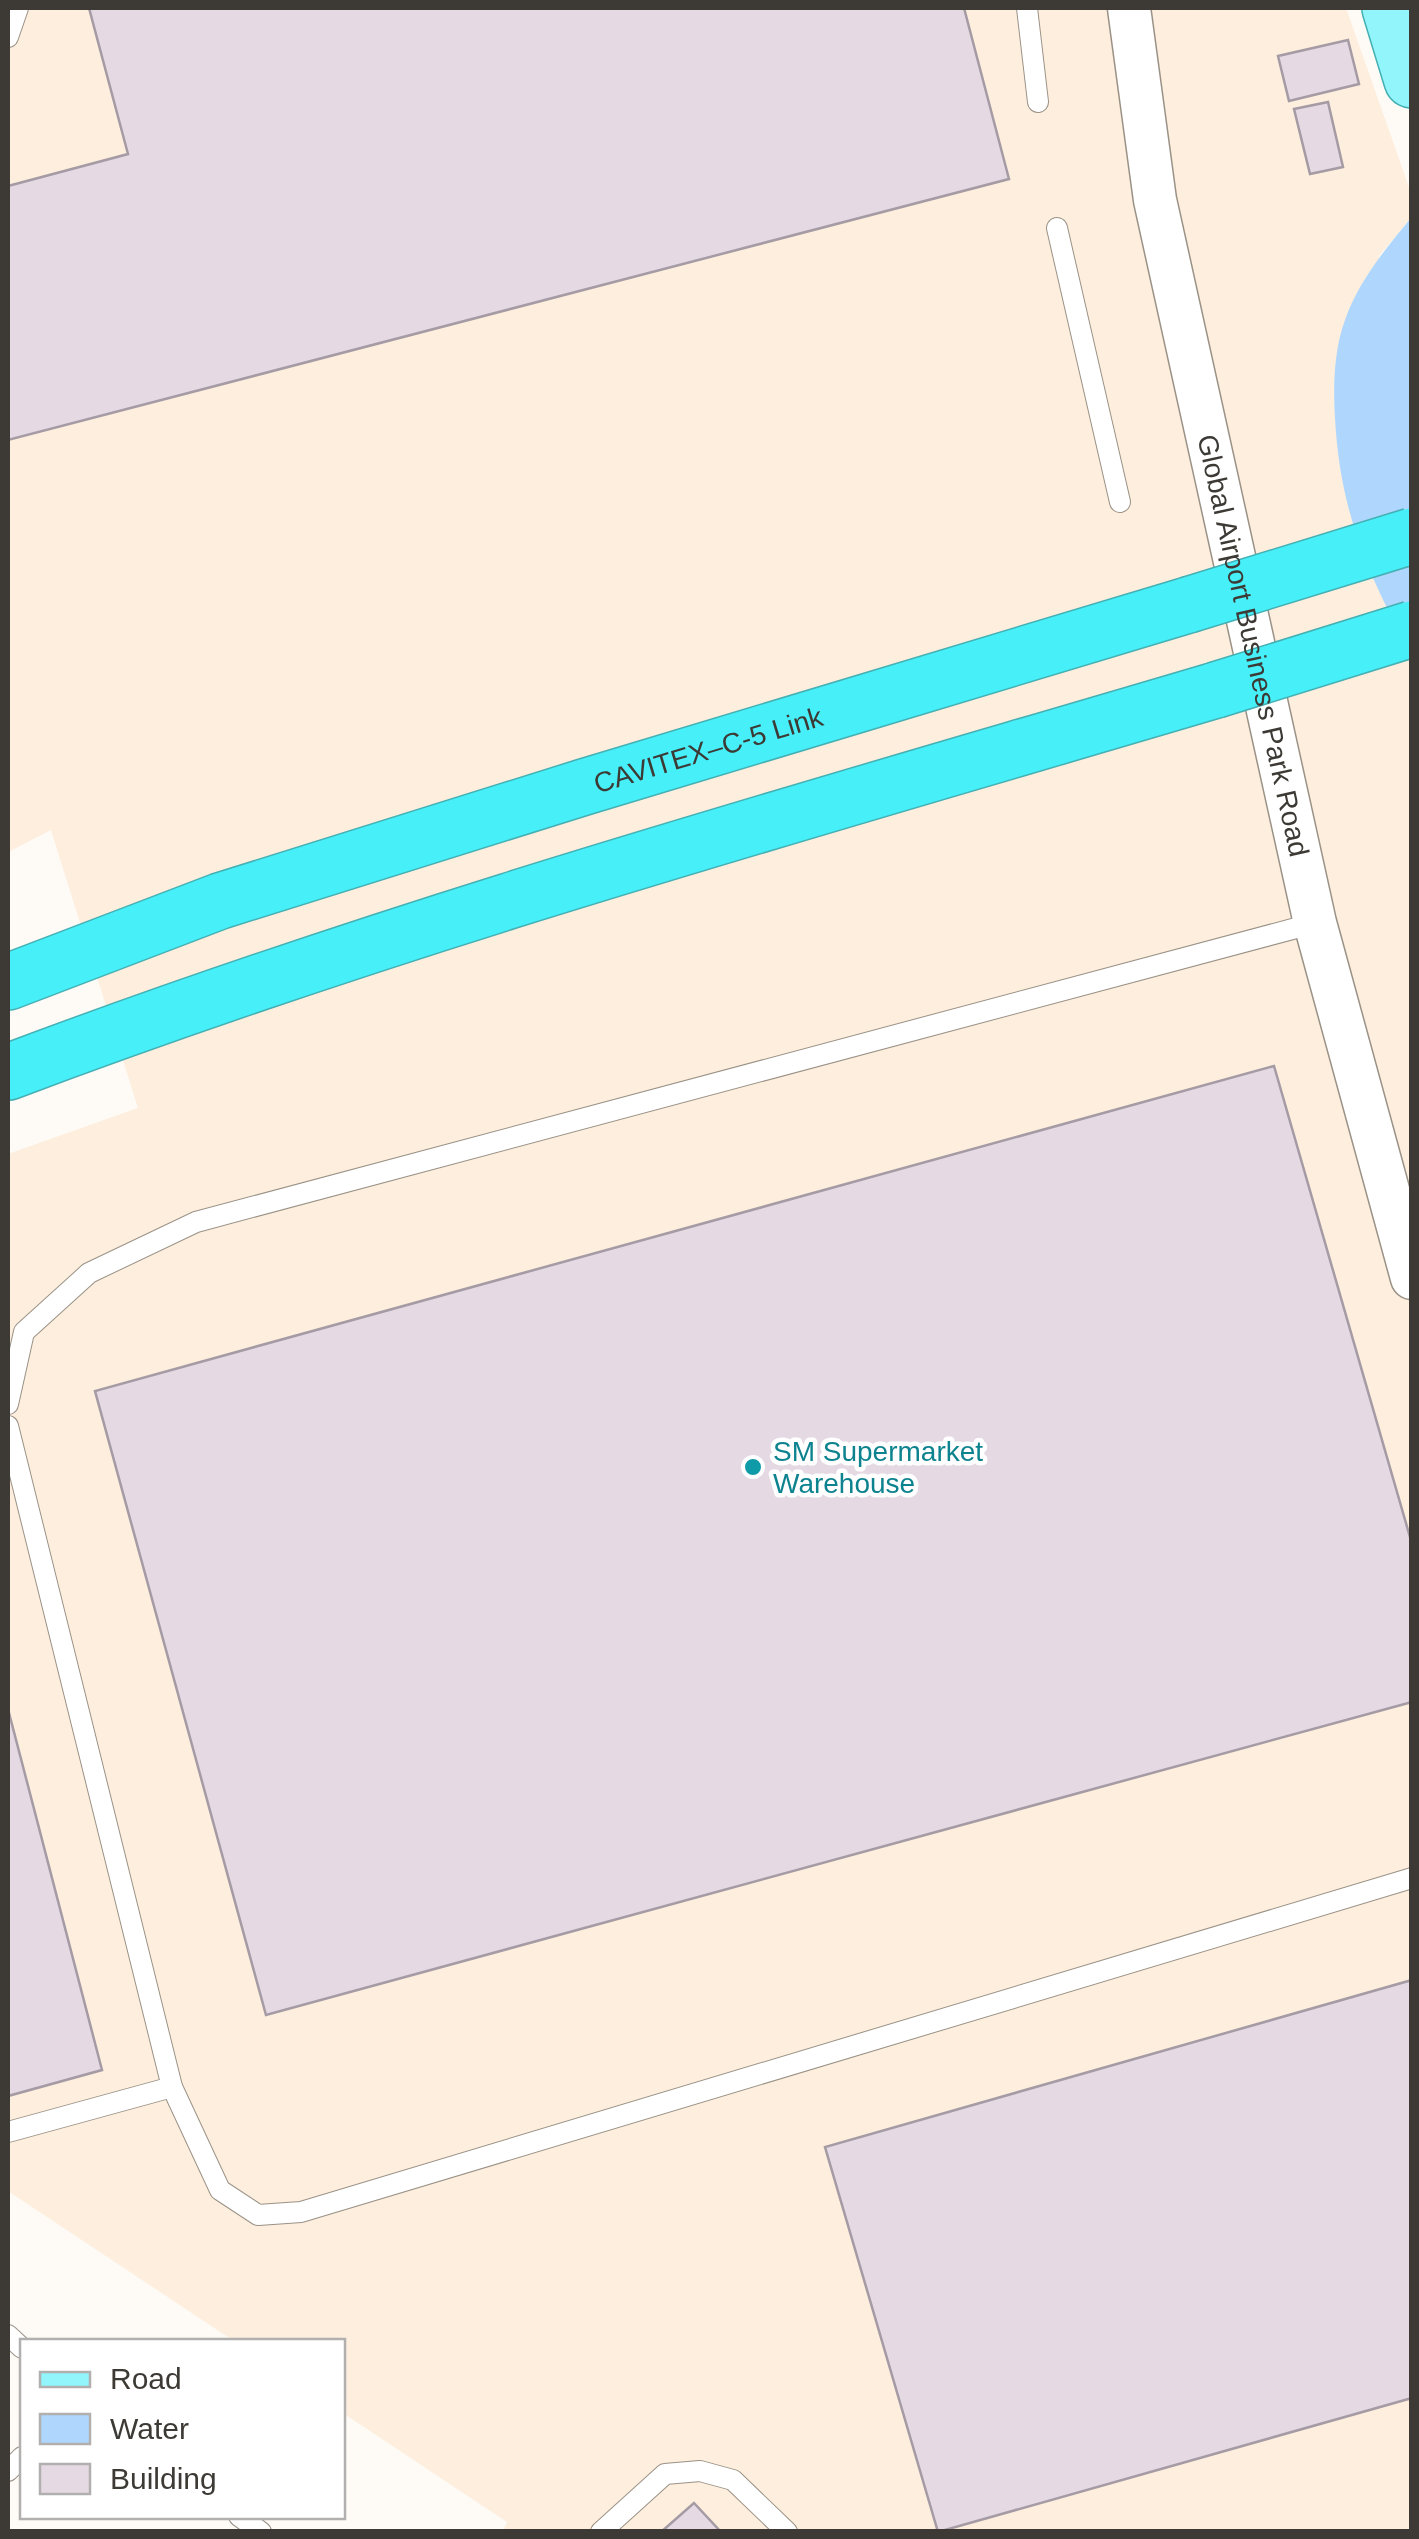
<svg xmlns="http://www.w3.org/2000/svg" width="1419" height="2539" font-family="Helvetica,sans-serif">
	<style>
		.built { fill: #fdeedd }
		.water { fill: #afd7fe }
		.building { fill: #e5d9e3; stroke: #a59ba4; stroke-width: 2.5 }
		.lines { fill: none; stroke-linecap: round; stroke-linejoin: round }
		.lane-casing { stroke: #9a9287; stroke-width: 22 }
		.street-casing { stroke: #9a9287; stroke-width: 45 }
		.primary-casing { stroke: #44b0b4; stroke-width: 58 }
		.highway-casing { stroke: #44b0b4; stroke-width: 58 }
		.lane { stroke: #fff; stroke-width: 20 }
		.street { stroke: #fff; stroke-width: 42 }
		.primary { stroke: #91f5fb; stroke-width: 55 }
		.highway { stroke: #47eff8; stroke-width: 55 }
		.highway-bridge-casing { stroke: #44b0b4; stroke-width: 58; stroke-linecap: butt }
		.highway-bridge { stroke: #47eff8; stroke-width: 55 }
		.culture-dot { fill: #0f9aa8; stroke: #fff; stroke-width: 4 }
		.labels { text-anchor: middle; stroke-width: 9; stroke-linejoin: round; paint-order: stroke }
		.street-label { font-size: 28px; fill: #3d3a35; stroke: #fff }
		.culture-label { font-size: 28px; fill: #0d838f; stroke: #fff; text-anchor: start }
	</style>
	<rect width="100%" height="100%" fill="#fefaf5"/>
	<polygon class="built" points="8,8 1346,8 1412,196 1411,218 1379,256 1412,654 1411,2531 503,2531 507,2522 343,2413 342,2342 234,2341 8,2191 8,1154 138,1108 51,830 8,852"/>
	<path class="water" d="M1411 218V654C1367 573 1340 511 1335 418 1333 386 1334 350 1345 320 1358 282 1386 248 1411 218Z"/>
	<g class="building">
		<polygon points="89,8 964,8 1009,179 8,440 8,186 128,154"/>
		<polygon points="1348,40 1359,84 1289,101 1278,56"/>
		<polygon points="1328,102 1343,167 1310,174 1294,109"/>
		<polygon points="1274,1066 1412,1544 1412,1702 266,2015 95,1391"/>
		<polygon points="8,1709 102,2070 8,2096"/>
		<polygon points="1412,1980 1412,2398 938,2532 825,2147"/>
		<polygon points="694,2503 721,2532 661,2532"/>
	</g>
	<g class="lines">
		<g class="lane-casing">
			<g id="lane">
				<polyline points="1027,8 1038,102"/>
				<polyline points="8,37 18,8"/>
				<polyline points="1057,228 1120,502"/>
				<polyline points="8,1404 24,1332 89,1273 196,1222 1315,923"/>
				<polyline points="8,1426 172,2087 220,2190 258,2215 301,2212 1412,1878"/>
				<polyline points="8,2132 172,2087"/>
				<polyline points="8,2335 22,2348"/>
				<polyline points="8,2471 22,2457"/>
				<polyline points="239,2516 261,2532"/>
				<polyline points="601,2532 665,2474 700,2471 733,2480 787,2532"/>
			</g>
		</g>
		<g class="street-casing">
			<g id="street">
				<path id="s1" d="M1129 8 1155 200 1315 923 1412 1278"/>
			</g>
		</g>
		<g class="primary-casing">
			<polyline id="primary" points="1390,8 1412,80"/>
		</g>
		<g class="highway-casing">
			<g id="highway">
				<path id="s2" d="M8 982 220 901 584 787 1188 605"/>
				<path d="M8 1072C403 923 811 810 1216 690"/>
			</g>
		</g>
		<use href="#lane" class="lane"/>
		<use href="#street" class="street"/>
		<use href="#primary" class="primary"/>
		<use href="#highway" class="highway"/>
		<g class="highway-bridge-casing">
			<g id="highway-bridge">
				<polyline points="1188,605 1412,536"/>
				<polyline points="1216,690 1412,629"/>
			</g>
		</g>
		<use href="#highway-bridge" class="highway-bridge"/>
	</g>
	<circle class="culture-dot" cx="753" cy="1467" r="10"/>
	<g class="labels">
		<g class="street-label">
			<text dy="10" stroke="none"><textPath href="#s1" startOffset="650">Global Airport Business Park Road</textPath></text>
			<text dy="10" stroke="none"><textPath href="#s2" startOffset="738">CAVITEX–C-5 Link</textPath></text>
		</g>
		<g class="culture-label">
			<text x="773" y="1461">SM Supermarket<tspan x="773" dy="32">Warehouse</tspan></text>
		</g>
	</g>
	<rect width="1419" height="2539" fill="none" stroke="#3d3a35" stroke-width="20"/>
	<rect x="20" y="2339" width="325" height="180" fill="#ffffff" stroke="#b1b0ae" stroke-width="2.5"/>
	<rect x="40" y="2372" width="50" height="15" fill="#91f5fb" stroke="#b1b0ae" stroke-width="2.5"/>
	<text x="110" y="2389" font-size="30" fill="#3d3a35">Road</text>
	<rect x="40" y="2414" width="50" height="30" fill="#afd7fe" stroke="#b1b0ae" stroke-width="2.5"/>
	<text x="110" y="2439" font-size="30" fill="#3d3a35">Water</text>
	<rect x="40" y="2464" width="50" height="30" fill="#e5d9e3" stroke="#b1b0ae" stroke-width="2.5"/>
	<text x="110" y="2489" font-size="30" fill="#3d3a35">Building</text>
</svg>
